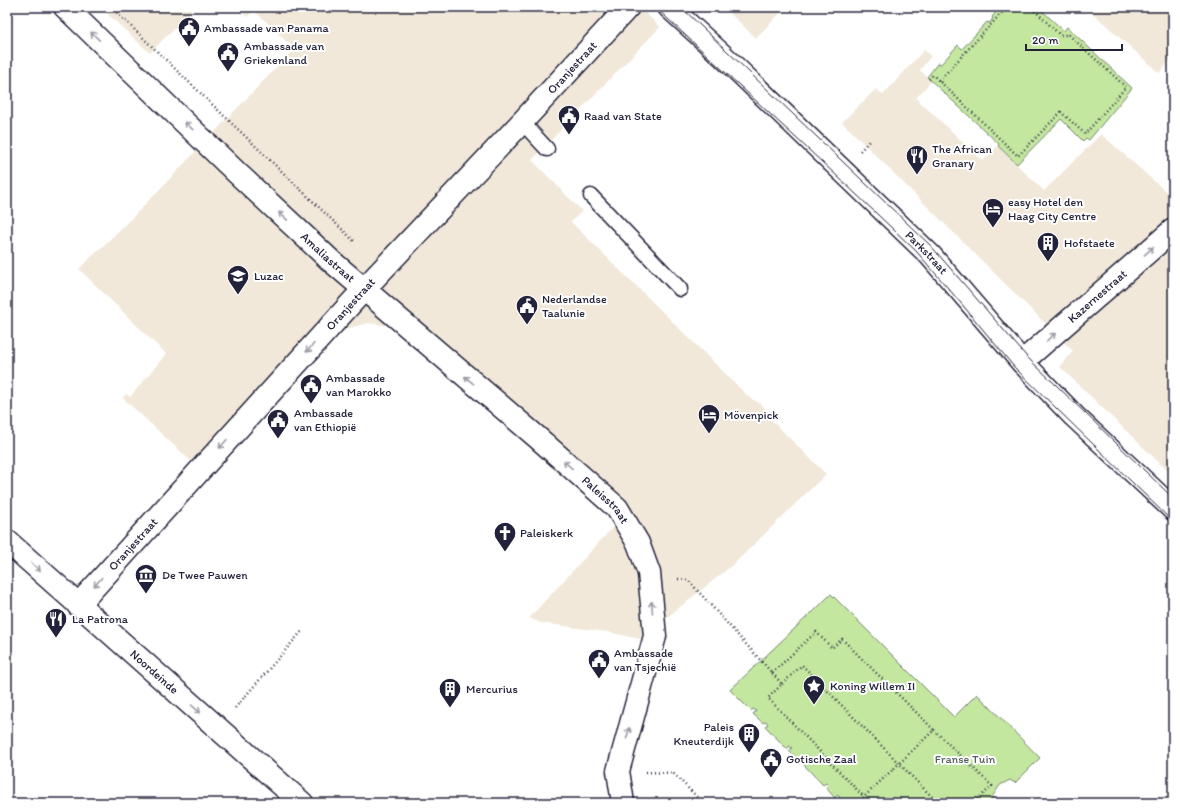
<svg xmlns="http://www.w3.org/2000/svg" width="1180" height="810" font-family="Itim,sans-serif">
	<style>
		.built { fill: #f1e8da }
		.green { fill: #c4e7a0; stroke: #73846e }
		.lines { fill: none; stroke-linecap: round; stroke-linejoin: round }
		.service-casing { stroke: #22223b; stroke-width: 17 }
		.minor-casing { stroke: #22223b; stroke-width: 25 }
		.tertiary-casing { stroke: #22223b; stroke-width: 25 }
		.path { stroke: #22223b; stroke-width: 2.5; stroke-dasharray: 1 3; stroke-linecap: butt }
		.service { stroke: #fff; stroke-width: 14 }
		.minor { stroke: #fff; stroke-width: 22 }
		.tertiary { stroke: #fff; stroke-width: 22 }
		.tram { stroke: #22223b; stroke-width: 1 }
		.oneway { stroke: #9c9ca7 }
		.labels { text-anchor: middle; stroke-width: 4; stroke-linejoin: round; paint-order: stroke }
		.poi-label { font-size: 12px; fill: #22223b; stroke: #fff; text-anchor: start }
		.street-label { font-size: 12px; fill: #22223b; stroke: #fff }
		.park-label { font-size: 12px; fill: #535d59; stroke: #fff }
	</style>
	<rect width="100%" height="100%" fill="#fff"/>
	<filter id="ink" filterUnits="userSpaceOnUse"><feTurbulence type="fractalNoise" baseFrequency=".025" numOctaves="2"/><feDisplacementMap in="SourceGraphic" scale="8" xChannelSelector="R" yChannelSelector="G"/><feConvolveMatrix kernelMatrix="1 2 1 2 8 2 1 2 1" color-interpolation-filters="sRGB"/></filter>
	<g filter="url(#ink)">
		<g class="built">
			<polygon points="100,7 195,7 150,53"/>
			<polygon points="237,7 639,7 660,27 532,160 582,211 571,222 751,399 756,401 761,404 765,408 766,415 826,474 735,563 640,639 608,632 541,623 529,618 616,524 406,338 391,326 368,323 346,329 327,344 206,475 123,398 126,394 130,397 166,354 79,269 134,216 294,49 254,10 247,17"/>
			<polygon points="723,7 786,7 756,38"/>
			<polygon points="1086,7 1173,7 1173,57 1159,73"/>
			<polygon points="924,50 931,56 920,70 931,81 916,98 983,161 998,146 1044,191 1101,134 1173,198 1173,215 1158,230 1173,245 1173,476 1060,367 1073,351 842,122 876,89 883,95"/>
		</g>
		<g class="green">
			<polygon points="1000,7 1038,7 1064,31 1067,27 1132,88 1089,140 1086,138 1083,141 1061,119 1017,164 998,146 999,144 927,77 938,63 941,64 958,45 962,49 987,22 990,23 993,18 992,17"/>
			<polygon points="831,594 954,717 977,694 1040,758 1015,783 1010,780 1000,785 992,797 996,803 837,803 840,798 838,795 835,798 826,788 828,785 826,783 823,785 802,763 804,760 802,758 799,761 789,751 792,748 789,746 787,749 765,726 768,724 766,721 763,723 753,714 756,711 753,709 751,711 730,690 811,613 812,613"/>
		</g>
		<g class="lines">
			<g class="service-casing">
				<g id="service">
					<polyline points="522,122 547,149"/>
					<polyline points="591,196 680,289"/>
				</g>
			</g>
			<g class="minor-casing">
				<g id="minor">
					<path id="s1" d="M65 7 236 172 330 260 538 438 617 508 638 543 649 573 655 636 618 771 623 803"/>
					<path id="s2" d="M1022 362 1173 230"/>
					<path id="s3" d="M7 541 302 803"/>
					<path id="s4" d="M78 605 365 288 522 122 628 7"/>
				</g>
			</g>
			<g class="tertiary-casing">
				<g id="tertiary">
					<path id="s5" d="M669 7 723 56 930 255 1022 362 1074 416 1173 509"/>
				</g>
			</g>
			<g class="path">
				<polyline points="111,7 354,241"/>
				<polyline points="929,79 933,75 1018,156 1061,112 1085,134 1126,87 1069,35 1060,35 1031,7"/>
				<polyline points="939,81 1007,7"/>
				<polyline points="860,151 870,140"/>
				<polyline points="678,579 688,580 782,684 768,698 864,797 858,803"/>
				<polyline points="772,673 816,632 832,648 842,639 934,730 864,797"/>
				<polyline points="782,684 802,665 938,803"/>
				<polyline points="235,708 303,630"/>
				<polyline points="934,730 992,786 976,801"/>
				<polyline points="646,772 673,773 703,803"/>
				<polyline points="973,803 976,801 978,803"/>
			</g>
			<use href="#service" class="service"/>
			<use href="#minor" class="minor"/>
			<use href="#tertiary" class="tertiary"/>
			<g class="tram">
				<polyline points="655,7 837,176 916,251 960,302 1015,368 1173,522"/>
				<polyline points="681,7 931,246 1027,357 1173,498"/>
			</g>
		</g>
		<defs><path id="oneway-shaft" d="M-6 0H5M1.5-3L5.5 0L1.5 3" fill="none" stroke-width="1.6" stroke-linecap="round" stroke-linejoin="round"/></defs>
		<g class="oneway">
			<use href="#oneway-shaft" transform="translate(95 36) rotate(-136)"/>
			<use href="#oneway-shaft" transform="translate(189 126) rotate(-136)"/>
			<use href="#oneway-shaft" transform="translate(283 216) rotate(-137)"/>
			<use href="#oneway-shaft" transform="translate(1149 251) rotate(-41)"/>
			<use href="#oneway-shaft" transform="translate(1051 337) rotate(-41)"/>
			<use href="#oneway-shaft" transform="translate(310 348) rotate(132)"/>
			<use href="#oneway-shaft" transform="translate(469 380) rotate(-140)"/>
			<use href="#oneway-shaft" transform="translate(223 444) rotate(132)"/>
			<use href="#oneway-shaft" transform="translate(568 465) rotate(-139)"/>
			<use href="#oneway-shaft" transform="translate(36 567) rotate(42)"/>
			<use href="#oneway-shaft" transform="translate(98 582) rotate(132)"/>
			<use href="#oneway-shaft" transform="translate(652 607) rotate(-95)"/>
			<use href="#oneway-shaft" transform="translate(196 709) rotate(41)"/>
			<use href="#oneway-shaft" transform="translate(628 733) rotate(-75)"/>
		</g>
	</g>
	<defs>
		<g id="civic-pin" transform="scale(1.15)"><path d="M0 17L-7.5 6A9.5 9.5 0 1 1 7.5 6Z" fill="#22223b" stroke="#fff"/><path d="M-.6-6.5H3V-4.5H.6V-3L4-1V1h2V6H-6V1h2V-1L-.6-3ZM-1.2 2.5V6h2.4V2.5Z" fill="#fff"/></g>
		<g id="restaurant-pin" transform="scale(1.15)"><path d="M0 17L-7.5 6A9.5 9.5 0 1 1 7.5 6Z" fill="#22223b" stroke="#fff"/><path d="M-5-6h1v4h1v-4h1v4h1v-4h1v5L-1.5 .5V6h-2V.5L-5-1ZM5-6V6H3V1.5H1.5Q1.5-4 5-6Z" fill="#fff"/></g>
		<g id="hotel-pin" transform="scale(1.15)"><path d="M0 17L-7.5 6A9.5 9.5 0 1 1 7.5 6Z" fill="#22223b" stroke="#fff"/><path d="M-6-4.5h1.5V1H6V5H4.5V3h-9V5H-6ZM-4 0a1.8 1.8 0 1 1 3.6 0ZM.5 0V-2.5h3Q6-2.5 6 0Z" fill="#fff"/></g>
		<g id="building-pin" transform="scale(1.15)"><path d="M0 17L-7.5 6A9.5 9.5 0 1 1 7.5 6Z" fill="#22223b" stroke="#fff"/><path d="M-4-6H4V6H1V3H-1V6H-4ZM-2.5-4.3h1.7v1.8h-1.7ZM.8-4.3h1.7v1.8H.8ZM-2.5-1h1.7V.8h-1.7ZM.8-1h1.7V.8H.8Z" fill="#fff"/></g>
		<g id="university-pin" transform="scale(1.15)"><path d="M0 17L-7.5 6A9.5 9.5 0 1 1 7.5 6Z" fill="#22223b" stroke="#fff"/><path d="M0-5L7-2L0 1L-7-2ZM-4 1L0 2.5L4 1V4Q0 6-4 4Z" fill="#fff"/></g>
		<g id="church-pin" transform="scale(1.15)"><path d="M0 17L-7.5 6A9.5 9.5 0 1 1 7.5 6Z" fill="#22223b" stroke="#fff"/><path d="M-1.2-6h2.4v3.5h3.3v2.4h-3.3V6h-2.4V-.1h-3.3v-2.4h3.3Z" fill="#fff"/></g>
		<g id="museum-pin" transform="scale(1.15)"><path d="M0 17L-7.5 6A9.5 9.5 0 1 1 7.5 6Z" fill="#22223b" stroke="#fff"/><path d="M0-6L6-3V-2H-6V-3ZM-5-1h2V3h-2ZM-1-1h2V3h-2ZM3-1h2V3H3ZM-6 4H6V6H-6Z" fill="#fff"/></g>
		<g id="sight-pin" transform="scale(1.15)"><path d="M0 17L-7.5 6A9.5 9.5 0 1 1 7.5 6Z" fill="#22223b" stroke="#fff"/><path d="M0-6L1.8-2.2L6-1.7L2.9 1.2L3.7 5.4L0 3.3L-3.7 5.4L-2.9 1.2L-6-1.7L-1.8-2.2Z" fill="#fff"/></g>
	</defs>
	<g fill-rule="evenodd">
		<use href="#civic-pin" x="189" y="28"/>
		<use href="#civic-pin" x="228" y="53"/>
		<use href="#civic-pin" x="569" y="116"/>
		<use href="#restaurant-pin" x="917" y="156"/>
		<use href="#hotel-pin" x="993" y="209"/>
		<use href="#building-pin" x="1048" y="243"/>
		<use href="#university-pin" x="238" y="276"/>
		<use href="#civic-pin" x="527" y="306"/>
		<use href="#civic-pin" x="311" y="385"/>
		<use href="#hotel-pin" x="709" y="415"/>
		<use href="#civic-pin" x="278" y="420"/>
		<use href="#church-pin" x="505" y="533"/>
		<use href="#museum-pin" x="146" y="575"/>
		<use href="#restaurant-pin" x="56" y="619"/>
		<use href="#civic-pin" x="599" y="660"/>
		<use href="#sight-pin" x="814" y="686"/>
		<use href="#building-pin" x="450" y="689"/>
		<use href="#building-pin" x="749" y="734"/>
		<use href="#civic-pin" x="771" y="759"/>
	</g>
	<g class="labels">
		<g class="poi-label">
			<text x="204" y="32">Ambassade van Panama</text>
			<text x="244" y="50">Ambassade van<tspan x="244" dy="14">Griekenland</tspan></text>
			<text x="584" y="120">Raad van State</text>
			<text x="932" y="153">The African<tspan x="932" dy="14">Granary</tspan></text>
			<text x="1008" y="206">easy Hotel den<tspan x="1008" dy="14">Haag City Centre</tspan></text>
			<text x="1064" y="247">Hofstaete</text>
			<text x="254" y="280">Luzac</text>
			<text x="542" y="303">Nederlandse<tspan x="542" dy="14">Taalunie</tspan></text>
			<text x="326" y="382">Ambassade<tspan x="326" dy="14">van Marokko</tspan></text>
			<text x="294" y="417">Ambassade<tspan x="294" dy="14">van Ethiopië</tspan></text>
			<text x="724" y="419">Mövenpick</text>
			<text x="520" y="537">Paleiskerk</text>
			<text x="162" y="579">De Twee Pauwen</text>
			<text x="72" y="623">La Patrona</text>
			<text x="614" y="657">Ambassade<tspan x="614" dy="14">van Tsjechië</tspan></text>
			<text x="830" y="690">Koning Willem II</text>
			<text x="466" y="693">Mercurius</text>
			<text x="734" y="731" text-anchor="end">Paleis<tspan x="734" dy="14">Kneuterdijk</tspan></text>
			<text x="786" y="763">Gotische Zaal</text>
		</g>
		<g class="street-label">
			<text dy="4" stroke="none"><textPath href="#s4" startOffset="730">Oranjestraat</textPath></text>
			<text dy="4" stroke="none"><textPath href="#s5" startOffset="356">Parkstraat</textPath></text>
			<text dy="4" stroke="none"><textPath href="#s1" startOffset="363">Amaliastraat</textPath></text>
			<text dy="4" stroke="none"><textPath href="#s2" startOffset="100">Kazernestraat</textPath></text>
			<text dy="4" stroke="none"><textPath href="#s4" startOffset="406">Oranjestraat</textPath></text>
			<text dy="4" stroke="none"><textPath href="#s1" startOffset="732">Paleisstraat</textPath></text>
			<text dy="4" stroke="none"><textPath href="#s4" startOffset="82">Oranjestraat</textPath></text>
			<text dy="4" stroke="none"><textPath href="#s3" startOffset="197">Noordeinde</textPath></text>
		</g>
		<g class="park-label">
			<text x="965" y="763">Franse Tuin</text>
		</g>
	</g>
	<rect width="1180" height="810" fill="none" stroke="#fff" stroke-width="24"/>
	<rect x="12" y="12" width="1156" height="786" fill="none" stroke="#22223b" stroke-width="1.5" filter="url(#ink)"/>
	<path d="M1026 44v6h96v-6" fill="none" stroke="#22223b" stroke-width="2"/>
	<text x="1032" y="44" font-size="12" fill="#22223b" stroke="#ffffff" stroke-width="3" paint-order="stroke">20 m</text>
</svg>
